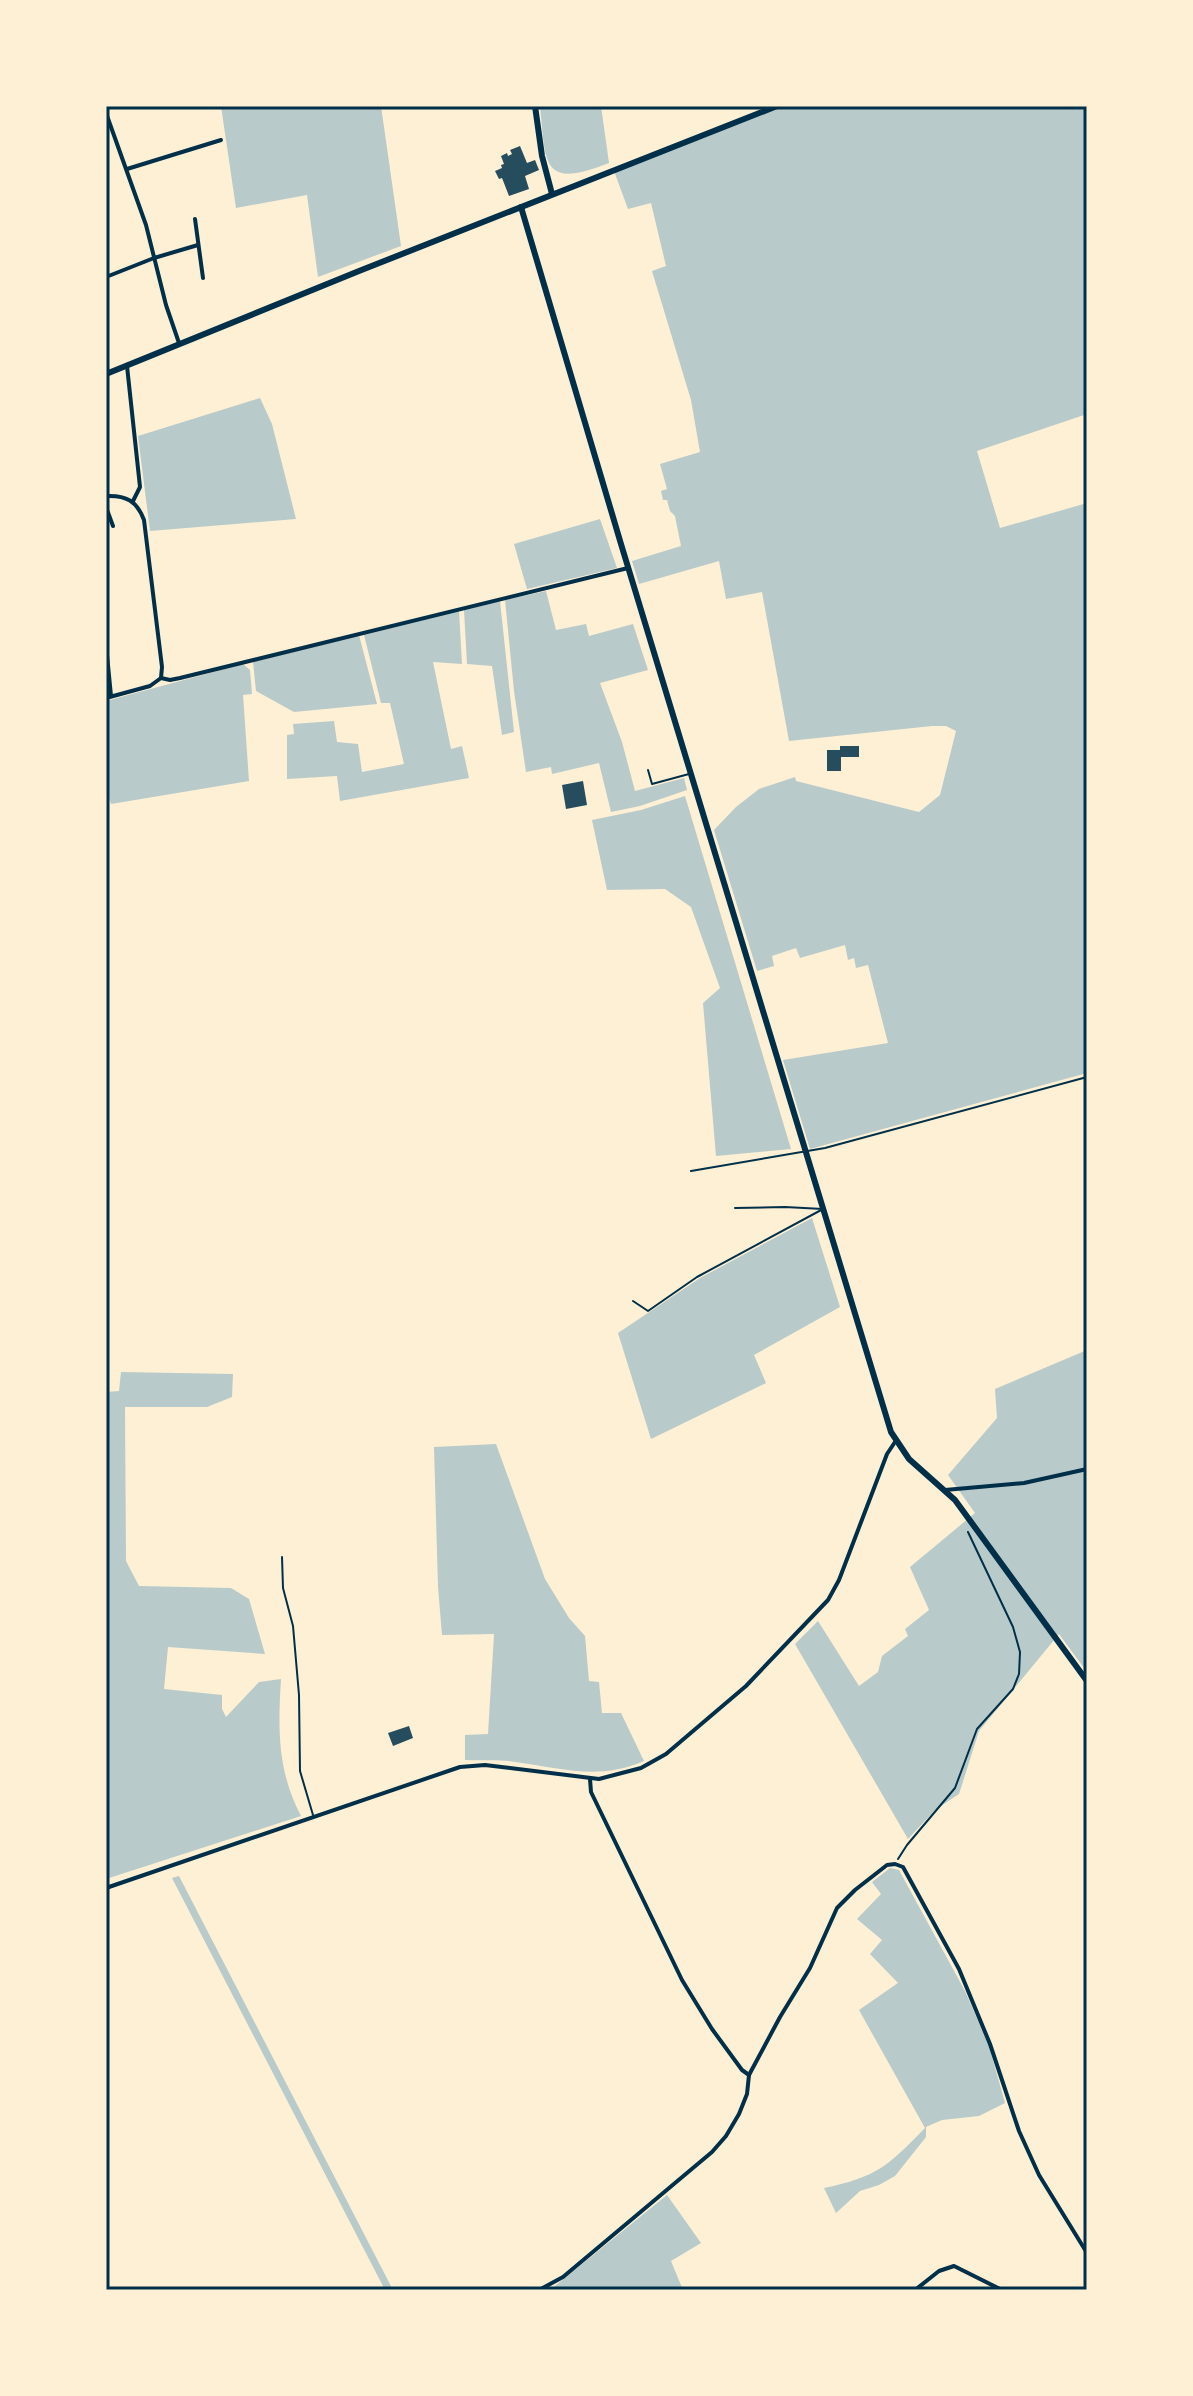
<svg xmlns="http://www.w3.org/2000/svg" width="1193" height="2396" font-family="'Varela Round',sans-serif">
	<style>
		.green { fill: #b9caca }
		.building { fill: #264d5e }
		.lines { fill: none; stroke-linecap: round; stroke-linejoin: round }
		.path { stroke: #003049; stroke-width: 2 }
		.service { stroke: #003049; stroke-width: 2 }
		.minor { stroke: #003049; stroke-width: 4 }
		.tertiary { stroke: #003049; stroke-width: 6 }
		.secondary { stroke: #003049; stroke-width: 6 }
		.neatline { fill: none; stroke: #003049; stroke-width: 3 }
	</style>
	<rect width="100%" height="100%" fill="#fdf0d5"/>
	<g class="green">
		<polygon points="221,106 381,106 401,246 318,277 307,195 236,208"/>
		<path d="M540 106H601L609 163C541 190 546 164 540 106Z"/>
		<polygon points="782,106 1087,106 1087,414 977,451 1000,528 1087,503 1087,1073 810,1149 783,1060 888,1043 868,965 856,968 854,958 848,960 845,945 800,958 796,948 772,956 774,966 757,971 714,830 736,807 759,789 795,777 796,781 919,812 940,795 956,731 946,726 932,726 789,741 762,592 726,599 719,561 639,584 632,561 681,546 675,516 670,511 667,500 663,500 661,491 667,489 660,464 700,452 691,400 652,271 666,266 651,203 628,209 614,171"/>
		<polygon points="260,398 272,424 296,519 150,531 138,436"/>
		<polygon points="600,519 617,568 527,589 514,544"/>
		<polygon points="546,591 556,630 586,624 589,636 633,624 648,670 600,683 622,742 635,791 684,778 687,790 640,806 611,812 599,763 552,774 551,767 526,772 514,691 505,600"/>
		<polygon points="500,601 514,732 502,735 492,666 467,664 464,610"/>
		<polygon points="459,611 462,664 433,662 451,749 462,746 469,778 340,801 337,776 287,779 287,735 294,734 293,724 334,721 337,742 358,744 362,772 404,764 390,703 381,703 364,635"/>
		<polygon points="359,635 377,704 294,712 256,691 253,662"/>
		<polygon points="243,664 250,670 252,694 243,695 249,781 111,804 106,789 106,701"/>
		<polygon points="685,796 791,1149 716,1156 703,1003 720,988 691,907 665,889 607,890 592,820 641,810"/>
		<polygon points="812,1218 840,1307 754,1355 766,1383 651,1439 618,1333 700,1278"/>
		<polygon points="1087,1350 1087,1672 1059,1634 979,1731 959,1794 935,1810 908,1839 795,1644 818,1621 859,1686 878,1672 882,1656 908,1636 905,1629 929,1610 910,1567 975,1513 948,1475 997,1418 995,1389"/>
		<path d="M121 1372 233 1374 232 1397 207 1407H125L126 1561 139 1586 231 1588 249 1599 265 1654 168 1647 164 1689 222 1695V1709L226 1717 259 1682 281 1679C278 1729 277 1770 301 1816L106 1879V1392L119 1391Z"/>
		<path d="M496 1444 545 1579 569 1618 585 1636 589 1681 599 1682 602 1713H621L644 1761C598 1781 562 1768 515 1762 499 1759 481 1761 465 1760V1735L488 1734 494 1634 442 1635 438 1587 434 1447Z"/>
		<path d="M890 1868 899 1870 965 1991 989 2046 1005 2103 979 2116 942 2120 926 2127V2137L895 2176 879 2185 860 2191 836 2213 824 2188C877 2177 888 2166 925 2128L859 2010 898 1983 870 1954 882 1940 857 1919 881 1894 872 1882Z"/>
		<polygon points="179,1876 393,2290 385,2290 172,1878"/>
		<polygon points="667,2195 701,2243 671,2261 683,2290 550,2290"/>
	</g>
	<g class="building">
		<polygon points="520,146 527,163 535,160 539,170 525,176 529,189 509,196 502,178 499,179 495,171 502,168 501,165 504,164 501,156 507,153 508,156 512,154 510,150"/>
		<polygon points="840,746 859,746 859,757 841,757 841,771 827,771 827,750 840,750"/>
		<polygon points="583,781 587,805 566,809 562,785"/>
		<polygon points="409,1726 413,1738 393,1746 388,1733"/>
	</g>
	<g class="lines">
		<polyline class="path" points="898,1859 907,1845 955,1788 977,1729 1013,1689 1019,1674 1020,1652 1013,1627 968,1532"/>
		<g class="service">
			<polyline points="648,770 652,784 689,774"/>
			<polyline points="691,1171 825,1148 1087,1077"/>
			<polyline points="633,1301 648,1311 697,1277 823,1209 785,1207 735,1208"/>
			<polyline points="282,1557 283,1588 293,1626 299,1695 300,1771 313,1815"/>
		</g>
		<g class="minor">
			<polyline points="106,113 146,225 166,305 179,343"/>
			<polyline points="127,169 221,140"/>
			<polyline points="195,219 203,278"/>
			<polyline points="106,277 154,258 198,245"/>
			<polyline points="127,366 140,487 133,501"/>
			<path d="M106 496C126 495 137 501 144 520L162 667 161 678"/>
			<polyline points="106,507 113,526"/>
			<polyline points="106,645 111,696"/>
			<polyline points="106,698 150,686 161,678 170,680 180,678 628,568"/>
			<polyline points="945,1490 1024,1483 1087,1469"/>
			<polyline points="590,1779 591,1792 682,1980 712,2029 742,2070 749,2075"/>
			<polyline points="106,1888 460,1767 485,1765 599,1779 641,1768 666,1754 746,1686 828,1600 839,1580 887,1454 895,1442"/>
			<polyline points="539,2290 563,2277 712,2152 726,2136 739,2114 747,2094 749,2075 780,2017 810,1968 837,1908 855,1890 887,1865 895,1864 903,1867 959,1969 990,2044 1019,2131 1039,2175 1087,2253"/>
			<polyline points="915,2290 939,2271 954,2266 1002,2290"/>
		</g>
		<g class="tertiary">
			<polyline points="535,106 542,156 552,194"/>
			<polyline points="521,207 621,544 891,1432 909,1459 955,1500 1087,1681"/>
		</g>
		<polyline class="secondary" points="106,374 359,271 777,106"/>
	</g>
	<rect width="1193" height="2396" fill="none" stroke="#fdf0d5" stroke-width="216"/>
	<rect x="108" y="108" width="977" height="2180" class="neatline"/>
</svg>
